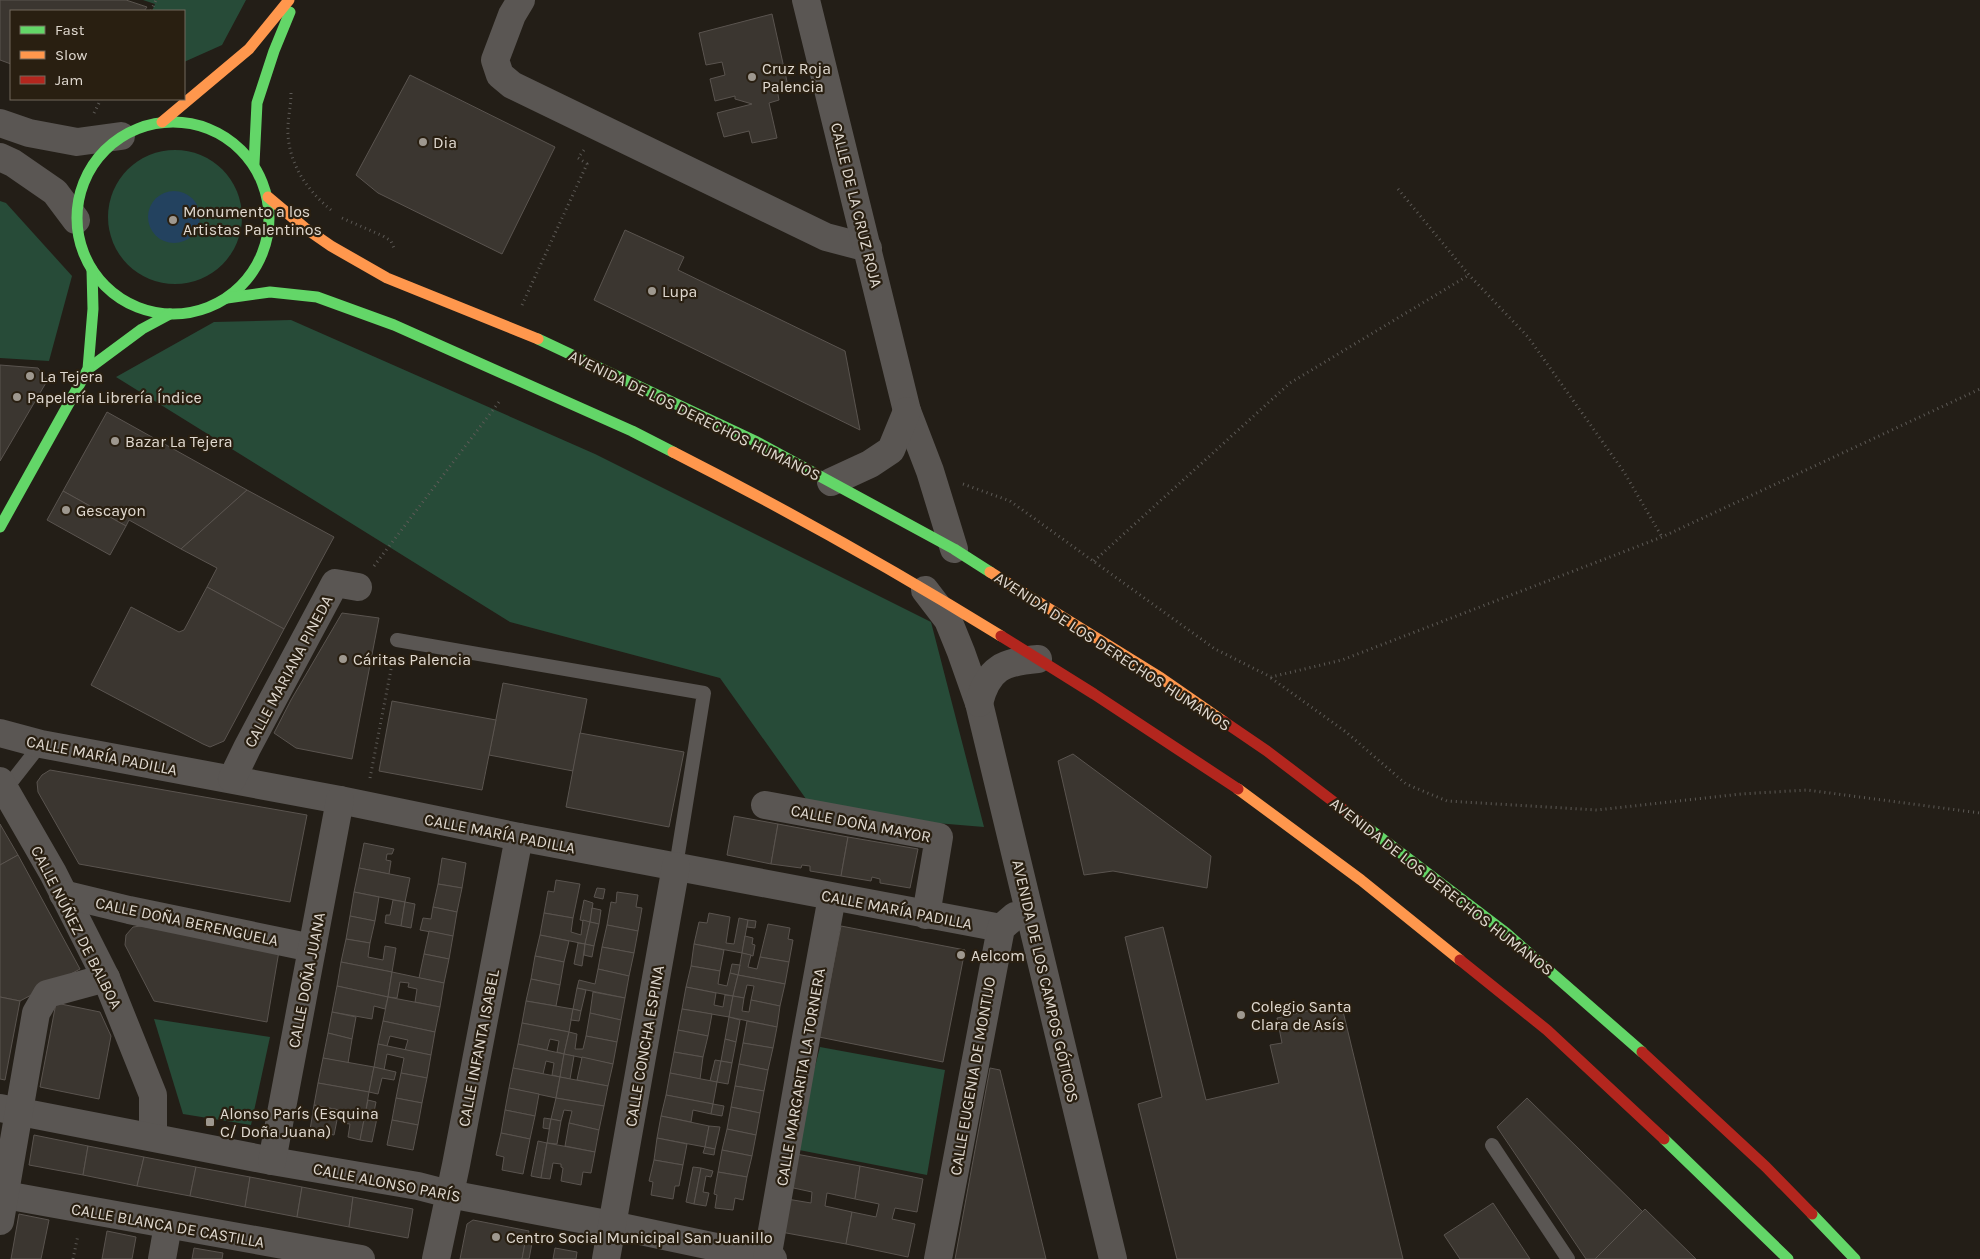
<svg xmlns="http://www.w3.org/2000/svg" width="1980" height="1259" font-family="Karla,sans-serif">
	<style>
		.green { fill: #274b38 }
		.water { fill: #23425f }
		.building { fill: #3b3630; stroke: #5a544f }
		.lines { fill: none; stroke-linecap: round; stroke-linejoin: round }
		.path { stroke: #5d5a56; stroke-width: 3; stroke-dasharray: 1 4; stroke-linecap: butt }
		.lane { stroke: #5a5653; stroke-width: 14 }
		.street { stroke: #5a5653; stroke-width: 28 }
		.fast { stroke: #63d668; stroke-width: 11 }
		.slow { stroke: #ff974d; stroke-width: 11 }
		.jam { stroke: #b3261e; stroke-width: 11 }
		.poi-dot { fill: #9e988f; stroke: #291f11; stroke-width: 2 }
		.labels { text-anchor: middle; stroke-width: 4.5; stroke-linejoin: round; paint-order: stroke }
		.poi-label { font-size: 16px; fill: #e0d9d0; stroke: #291f11; text-anchor: start }
		.street-label { font-size: 16px; fill: #e0d9d0; stroke: #291f11 }
	</style>
	<rect width="100%" height="100%" fill="#231e17"/>
	<g class="green">
		<polygon points="143,0 246,0 222,45 184,62 184,11 152,11 155,4"/>
		<circle cx="175" cy="217" r="67"/>
		<polygon points="0,201 6,203 72,276 49,361 0,358"/>
		<polygon points="291,320 595,454 931,622 984,827 816,813 720,678 510,622 116,377 214,322"/>
		<polygon points="154,1019 270,1037 251,1125 183,1114"/>
		<polygon points="820,1047 945,1070 927,1175 794,1149"/>
	</g>
	<circle class="water" cx="174" cy="217" r="26"/>
	<g class="building">
		<polygon points="0,0 126,0 147,7 144,11 11,11 11,64 0,60"/>
		<polygon points="772,14 788,86 777,89 779,100 769,103 777,138 752,143 749,131 724,137 717,113 752,104 735,99 735,96 715,101 710,79 725,75 722,62 706,65 699,33"/>
		<polygon points="410,75 555,147 502,254 378,193 356,175"/>
		<polygon points="625,230 684,257 678,270 845,351 860,430 594,300"/>
		<polygon points="0,365 38,368 47,381 0,461"/>
		<polygon points="107,412 247,490 181,549 129,520 126,526 63,491"/>
		<polygon points="247,490 334,537 284,629 207,587 217,568 181,549"/>
		<polygon points="63,491 126,526 110,555 47,520"/>
		<polygon points="207,587 284,629 224,741 210,747 203,744 91,685 131,607 179,632 184,630"/>
		<polygon points="342,613 379,618 352,759 296,748 274,733 291,700"/>
		<polygon points="503,683 587,699 573,771 489,755"/>
		<polygon points="392,701 496,720 482,790 379,771"/>
		<polygon points="580,733 684,752 669,827 566,807"/>
		<polygon points="1073,754 1211,856 1207,888 1113,871 1084,875 1058,761"/>
		<polygon points="50,770 307,815 290,902 79,864 38,792 37,782 42,775"/>
		<polygon points="734,816 778,824 771,864 727,855"/>
		<polygon points="0,824 18,855 0,865"/>
		<polygon points="778,824 848,837 841,876 810,871 810,866 802,865 801,868 771,864"/>
		<polygon points="848,837 918,849 910,888 880,883 880,879 872,877 871,881 841,876"/>
		<polygon points="364,843 394,849 392,854 387,854 386,860 391,861 389,874 359,868"/>
		<polygon points="18,855 80,969 20,1001 0,997 0,865"/>
		<polygon points="442,858 466,863 462,888 438,884"/>
		<polygon points="359,868 410,878 405,902 354,892"/>
		<polygon points="556,880 580,884 573,918 544,913 548,891 554,892"/>
		<polygon points="438,884 462,888 457,912 433,907"/>
		<polygon points="597,888 605,889 603,899 594,897"/>
		<polygon points="354,892 379,897 375,921 350,916"/>
		<polygon points="617,892 638,895 636,907 642,908 638,931 607,925 611,902 616,903"/>
		<polygon points="393,900 405,902 401,926 385,923 386,915 390,915"/>
		<polygon points="584,900 593,903 590,922 580,920"/>
		<polygon points="405,902 415,904 411,928 401,926"/>
		<polygon points="433,907 457,912 453,936 420,930 423,918 431,919"/>
		<polygon points="592,908 601,910 599,924 590,922"/>
		<polygon points="544,913 573,918 571,932 581,935 583,920 590,922 585,944 540,935"/>
		<polygon points="709,913 730,917 726,943 734,944 739,918 748,920 742,953 694,944 699,922 707,923"/>
		<polygon points="350,916 375,921 370,943 346,939"/>
		<polygon points="748,920 756,921 755,928 747,927"/>
		<polygon points="590,922 599,924 594,946 585,944"/>
		<polygon points="768,924 790,928 788,939 793,940 789,962 760,957"/>
		<polygon points="607,925 638,931 634,953 602,947"/>
		<polygon points="141,926 279,951 267,1022 154,1001 125,945 126,935 133,927"/>
		<polygon points="841,926 965,950 943,1062 819,1037"/>
		<polygon points="1163,927 1206,1100 1279,1083 1270,1045 1282,1043 1277,1018 1341,1003 1403,1259 1177,1259 1138,1104 1162,1097 1125,937"/>
		<polygon points="429,931 453,936 449,959 424,954"/>
		<polygon points="540,935 569,941 564,962 535,956"/>
		<polygon points="745,936 753,938 752,944 755,945 753,956 742,953"/>
		<polygon points="346,939 370,943 368,957 383,960 385,946 396,948 392,972 341,962"/>
		<polygon points="578,943 585,944 582,966 574,964"/>
		<polygon points="585,944 594,946 592,957 584,955"/>
		<polygon points="694,944 724,950 720,971 691,966"/>
		<polygon points="602,947 634,953 629,976 598,969"/>
		<polygon points="742,953 751,955 748,967 757,969 760,957 789,962 785,984 738,975"/>
		<polygon points="424,954 449,959 444,983 419,978"/>
		<polygon points="535,956 564,962 560,985 531,979"/>
		<polygon points="341,962 392,972 388,997 337,986"/>
		<polygon points="732,964 740,965 738,975 730,973"/>
		<polygon points="691,966 720,971 718,984 727,986 730,973 738,975 733,996 686,987"/>
		<polygon points="598,969 629,976 625,998 577,988 579,980 595,984"/>
		<polygon points="392,972 444,983 440,1007 415,1002 417,989 408,987 409,983 400,982 397,998 388,997"/>
		<polygon points="738,975 785,984 780,1006 751,1000 754,986 747,985 744,998 733,996"/>
		<polygon points="531,979 560,985 556,1006 526,1001"/>
		<polygon points="337,986 388,997 385,1009 374,1006 372,1019 332,1012"/>
		<polygon points="686,987 716,993 714,1005 723,1007 725,995 733,996 729,1017 682,1009"/>
		<polygon points="577,988 586,990 581,1011 573,1009"/>
		<polygon points="593,992 625,998 621,1020 590,1013"/>
		<polygon points="733,996 744,998 742,1011 749,1012 751,1000 780,1006 777,1027 729,1017"/>
		<polygon points="0,997 20,1001 5,1080 0,1079"/>
		<polygon points="388,997 440,1007 435,1032 383,1021"/>
		<polygon points="526,1001 573,1009 569,1032 522,1023"/>
		<polygon points="56,1003 100,1012 111,1036 99,1099 40,1087"/>
		<polygon points="573,1009 581,1011 579,1021 571,1020"/>
		<polygon points="682,1009 712,1014 708,1036 678,1030"/>
		<polygon points="332,1012 356,1017 352,1039 328,1033"/>
		<polygon points="590,1013 621,1020 617,1042 586,1036"/>
		<polygon points="729,1017 740,1020 736,1042 725,1039"/>
		<polygon points="383,1021 435,1032 431,1055 405,1050 408,1040 390,1036 387,1046 378,1044"/>
		<polygon points="747,1021 777,1027 773,1048 743,1043"/>
		<polygon points="522,1023 569,1032 564,1054 557,1052 559,1041 550,1039 547,1050 518,1044"/>
		<polygon points="678,1030 708,1036 703,1057 674,1052"/>
		<polygon points="569,1032 577,1034 575,1049 583,1049 586,1036 617,1042 613,1064 564,1054"/>
		<polygon points="328,1033 352,1039 348,1063 323,1058"/>
		<polygon points="725,1039 736,1042 732,1063 721,1061"/>
		<polygon points="743,1043 773,1048 768,1070 739,1064"/>
		<polygon points="378,1044 431,1055 427,1078 401,1073 404,1058 387,1054 384,1070 374,1067"/>
		<polygon points="518,1044 564,1054 560,1077 552,1075 554,1063 546,1061 543,1074 513,1068"/>
		<polygon points="674,1052 703,1057 700,1079 670,1073"/>
		<polygon points="564,1054 574,1056 570,1079 560,1077"/>
		<polygon points="582,1057 613,1064 608,1086 577,1080"/>
		<polygon points="323,1058 374,1067 369,1092 318,1083"/>
		<polygon points="715,1060 721,1061 717,1082 710,1081"/>
		<polygon points="721,1061 732,1063 728,1084 717,1082"/>
		<polygon points="739,1064 768,1070 764,1091 735,1086"/>
		<polygon points="374,1067 396,1072 394,1080 382,1078 378,1094 369,1092"/>
		<polygon points="513,1068 560,1077 556,1098 509,1088"/>
		<polygon points="990,1068 1000,1070 1046,1259 955,1259"/>
		<polygon points="401,1073 427,1078 422,1103 396,1098"/>
		<polygon points="670,1073 717,1082 713,1104 666,1095"/>
		<polygon points="560,1077 608,1086 604,1106 556,1098"/>
		<polygon points="318,1083 369,1092 365,1115 314,1105"/>
		<polygon points="735,1086 764,1091 760,1113 731,1107"/>
		<polygon points="509,1088 539,1094 535,1116 505,1110"/>
		<polygon points="666,1095 713,1104 711,1114 693,1110 691,1122 661,1116"/>
		<polygon points="396,1098 422,1103 418,1125 392,1120"/>
		<polygon points="556,1098 604,1106 599,1130 569,1123 572,1111 564,1110 561,1121 551,1119"/>
		<polygon points="1527,1098 1643,1212 1595,1259 1586,1259 1497,1127"/>
		<polygon points="368,1100 376,1102 373,1117 365,1115"/>
		<polygon points="713,1104 724,1106 722,1116 711,1114"/>
		<polygon points="314,1105 339,1110 334,1135 310,1130"/>
		<polygon points="731,1107 760,1113 756,1135 727,1129"/>
		<polygon points="505,1110 535,1116 530,1139 501,1133"/>
		<polygon points="344,1111 365,1115 360,1140 348,1137 350,1124 342,1123"/>
		<polygon points="365,1115 377,1118 372,1142 360,1140"/>
		<polygon points="661,1116 709,1126 705,1147 657,1138"/>
		<polygon points="544,1118 551,1119 549,1129 543,1128"/>
		<polygon points="551,1119 561,1121 557,1144 547,1143"/>
		<polygon points="392,1120 418,1125 413,1150 387,1145"/>
		<polygon points="569,1123 599,1130 595,1152 565,1146"/>
		<polygon points="709,1126 720,1127 715,1149 705,1147"/>
		<polygon points="727,1129 756,1135 752,1156 722,1150"/>
		<polygon points="501,1133 530,1139 523,1174 502,1170 504,1157 496,1155"/>
		<polygon points="34,1135 88,1146 83,1175 29,1165"/>
		<polygon points="657,1138 687,1144 683,1165 654,1160"/>
		<polygon points="538,1141 547,1143 541,1178 531,1176"/>
		<polygon points="547,1143 595,1152 591,1173 583,1172 581,1185 561,1181 563,1168 561,1167 561,1164 553,1163 550,1179 541,1178"/>
		<polygon points="88,1146 144,1157 137,1186 83,1175"/>
		<polygon points="705,1147 715,1149 714,1155 703,1153"/>
		<polygon points="722,1150 752,1156 747,1177 718,1172"/>
		<polygon points="796,1154 860,1166 855,1199 827,1193 825,1206 852,1212 846,1244 781,1232 787,1199 811,1203 812,1192 789,1187"/>
		<polygon points="144,1157 196,1167 190,1196 137,1186"/>
		<polygon points="654,1160 683,1165 679,1186 675,1186 673,1199 651,1195 653,1182 649,1181"/>
		<polygon points="860,1166 923,1179 917,1212 895,1208 892,1219 915,1224 908,1257 846,1244 852,1212 876,1217 879,1204 855,1199"/>
		<polygon points="196,1167 250,1177 245,1207 190,1196"/>
		<polygon points="693,1167 701,1168 694,1204 686,1202"/>
		<polygon points="701,1168 713,1171 711,1177 706,1176 703,1192 709,1193 706,1206 694,1204"/>
		<polygon points="718,1172 747,1177 743,1200 735,1198 733,1210 715,1208 717,1195 714,1194"/>
		<polygon points="250,1177 302,1187 297,1217 245,1207"/>
		<polygon points="302,1187 353,1197 349,1227 297,1217"/>
		<polygon points="353,1197 413,1209 408,1238 349,1227"/>
		<polygon points="1493,1203 1530,1259 1460,1259 1444,1235"/>
		<polygon points="1645,1209 1696,1259 1595,1259"/>
		<polygon points="19,1214 49,1220 41,1259 11,1259"/>
		<polygon points="473,1220 529,1231 527,1243 525,1243 522,1259 460,1259 467,1224"/>
		<polygon points="107,1231 136,1237 132,1259 102,1259"/>
		<polygon points="525,1243 532,1243 529,1259 522,1259"/>
		<polygon points="194,1248 223,1253 222,1259 192,1259"/>
		<polygon points="555,1248 577,1252 576,1259 553,1259"/>
	</g>
	<g class="lines">
		<g class="path">
			<polyline points="151,11 156,0"/>
			<path d="M291 93C291 107 287 121 288 135 290 166 308 191 331 210"/>
			<polyline points="94,113 101,99"/>
			<polyline points="1398,189 1469,275 1528,337 1624,472 1662,537"/>
			<polyline points="342,218 383,236 391,241 395,251"/>
			<polyline points="522,305 587,164 578,158 584,150"/>
			<polyline points="963,484 1010,501 1215,649 1271,677 1342,660 1662,537 1980,389"/>
			<polyline points="1094,561 1290,383 1469,275"/>
			<polyline points="374,566 499,402"/>
			<polyline points="1271,678 1346,732 1406,784 1447,801 1597,810 1741,794 1807,790 1980,813"/>
			<polyline points="370,778 393,659"/>
			<polyline points="73,1259 78,1235"/>
		</g>
		<g class="lane">
			<polyline points="397,640 704,693 676,866"/>
			<polyline points="5,790 41,744"/>
			<polyline points="1492,1145 1568,1259"/>
		</g>
		<g class="street">
			<polyline points="521,0 512,15 495,60 500,75 512,85 826,237 868,248"/>
			<polyline points="806,0 907,411 930,471 954,549"/>
			<polyline points="0,123 29,133 77,142 121,136"/>
			<polyline points="0,157 13,163 55,192 76,220"/>
			<polyline points="831,482 870,464 891,450 907,411"/>
			<polyline points="925,590 948,620 961,652 979,703 1113,1259"/>
			<path d="M979 703C988 668 1003 662 1038 659"/>
			<polyline points="0,733 41,744 340,800 519,837 1001,928"/>
			<polyline points="232,779 247,748 335,583 358,587"/>
			<polyline points="0,781 53,873 106,978 153,1095 153,1137"/>
			<polyline points="765,805 939,837 926,915"/>
			<polyline points="63,894 129,910 312,948"/>
			<polyline points="0,1108 272,1161 418,1186 449,1194 612,1225 773,1259"/>
			<polyline points="272,1161 340,800"/>
			<polyline points="5,1195 361,1259"/>
			<polyline points="0,1221 36,1013 47,994 106,978"/>
			<polyline points="162,1259 168,1225"/>
			<polyline points="436,1259 456,1165 519,837"/>
			<polyline points="606,1259 676,866"/>
			<polyline points="767,1259 806,1038 832,897"/>
			<polyline points="938,1259 1001,928 1015,916"/>
		</g>
		<g class="fast">
			<circle cx="173" cy="218" r="96"/>
			<polyline points="254,164 257,103 274,51 290,12"/>
			<polyline points="227,298 270,292 317,297 394,325 632,431 673,452"/>
			<polyline points="538,339 757,442 954,549 990,572"/>
			<polyline points="88,369 142,329 170,314"/>
			<polyline points="0,527 88,369 93,309 92,270"/>
			<polyline points="1364,825 1506,933 1642,1052"/>
			<polyline points="1664,1139 1788,1259"/>
			<polyline points="1812,1214 1855,1259"/>
		</g>
		<g class="slow">
			<polyline points="162,122 249,49 289,0"/>
			<polyline points="268,197 305,228 331,246 387,278 538,339"/>
			<path d="M673 452C785 509 894 570 1001 636"/>
			<polyline points="990,572 1161,678 1223,721"/>
			<polyline points="1238,789 1361,880 1460,960"/>
		</g>
		<g class="jam">
			<polyline points="1001,636 1094,694 1238,789"/>
			<polyline points="1223,721 1267,751 1364,825"/>
			<polyline points="1460,960 1547,1030 1664,1139"/>
			<polyline points="1642,1052 1766,1167 1812,1214"/>
		</g>
	</g>
	<g class="poi-dot">
		<circle cx="752" cy="77" r="5"/>
		<circle cx="423" cy="142" r="5"/>
		<circle cx="173" cy="220" r="5"/>
		<circle cx="652" cy="291" r="5"/>
		<circle cx="30" cy="376" r="5"/>
		<circle cx="17" cy="397" r="5"/>
		<circle cx="115" cy="441" r="5"/>
		<circle cx="66" cy="510" r="5"/>
		<circle cx="343" cy="659" r="5"/>
		<circle cx="961" cy="955" r="5"/>
		<circle cx="1241" cy="1015" r="5"/>
		<rect x="205" y="1117" width="10" height="10" rx="2.5"/>
		<circle cx="496" cy="1237" r="5"/>
	</g>
	<g class="labels">
		<g class="poi-label">
			<text x="762" y="74">Cruz Roja<tspan x="762" dy="18">Palencia</tspan></text>
			<text x="433" y="148">Dia</text>
			<text x="183" y="217">Monumento a los<tspan x="183" dy="18">Artistas Palentinos</tspan></text>
			<text x="662" y="297">Lupa</text>
			<text x="40" y="382">La Tejera</text>
			<text x="27" y="403">Papelería Librería Índice</text>
			<text x="125" y="447">Bazar La Tejera</text>
			<text x="76" y="516">Gescayon</text>
			<text x="353" y="665">Cáritas Palencia</text>
			<text x="971" y="961">Aelcom</text>
			<text x="1251" y="1012">Colegio Santa<tspan x="1251" dy="18">Clara de Asís</tspan></text>
			<text x="220" y="1119">Alonso París (Esquina<tspan x="220" dy="18">C/ Doña Juana)</tspan></text>
			<text x="506" y="1243">Centro Social Municipal San Juanillo</text>
		</g>
		<g class="street-label">
			<text transform="translate(857 205) rotate(76)" y="6">CALLE DE LA CRUZ ROJA</text>
			<text transform="translate(695 415) rotate(26)" y="6">AVENIDA DE LOS DERECHOS HUMANOS</text>
			<text transform="translate(1113 651) rotate(33)" y="6">AVENIDA DE LOS DERECHOS HUMANOS</text>
			<text transform="translate(288 671) rotate(-62)" y="6">CALLE MARIANA PINEDA</text>
			<text transform="translate(102 755) rotate(11)" y="6">CALLE MARÍA PADILLA</text>
			<text transform="translate(861 823) rotate(11)" y="6">CALLE DOÑA MAYOR</text>
			<text transform="translate(500 833) rotate(11)" y="6">CALLE MARÍA PADILLA</text>
			<text transform="translate(1442 886) rotate(38)" y="6">AVENIDA DE LOS DERECHOS HUMANOS</text>
			<text transform="translate(897 909) rotate(11)" y="6">CALLE MARÍA PADILLA</text>
			<text transform="translate(187 921) rotate(12)" y="6">CALLE DOÑA BERENGUELA</text>
			<text transform="translate(77 927) rotate(63)" y="6">CALLE NÚÑEZ DE BALBOA</text>
			<text transform="translate(306 980) rotate(-79)" y="6">CALLE DOÑA JUANA</text>
			<text transform="translate(1046 981) rotate(77)" y="6">AVENIDA DE LOS CAMPOS GÓTICOS</text>
			<text transform="translate(644 1046) rotate(-80)" y="6">CALLE CONCHA ESPINA</text>
			<text transform="translate(478 1048) rotate(-79)" y="6">CALLE INFANTA ISABEL</text>
			<text transform="translate(972 1076) rotate(-80)" y="6">CALLE EUGENIA DE MONTIJO</text>
			<text transform="translate(800 1077) rotate(-80)" y="6">CALLE MARGARITA LA TORNERA</text>
			<text transform="translate(387 1182) rotate(11)" y="6">CALLE ALONSO PARÍS</text>
			<text transform="translate(168 1225) rotate(10)" y="6">CALLE BLANCA DE CASTILLA</text>
		</g>
	</g>
	<rect x="10" y="10" width="175" height="90" fill="#291f11" stroke="#72695d"/>
	<rect x="20" y="26" width="25" height="8" fill="#63d668" stroke="#72695d"/>
	<text x="55" y="35" font-size="15" fill="#e0d9d0">Fast</text>
	<rect x="20" y="51" width="25" height="8" fill="#ff974d" stroke="#72695d"/>
	<text x="55" y="60" font-size="15" fill="#e0d9d0">Slow</text>
	<rect x="20" y="76" width="25" height="8" fill="#b3261e" stroke="#72695d"/>
	<text x="55" y="85" font-size="15" fill="#e0d9d0">Jam</text>
</svg>
